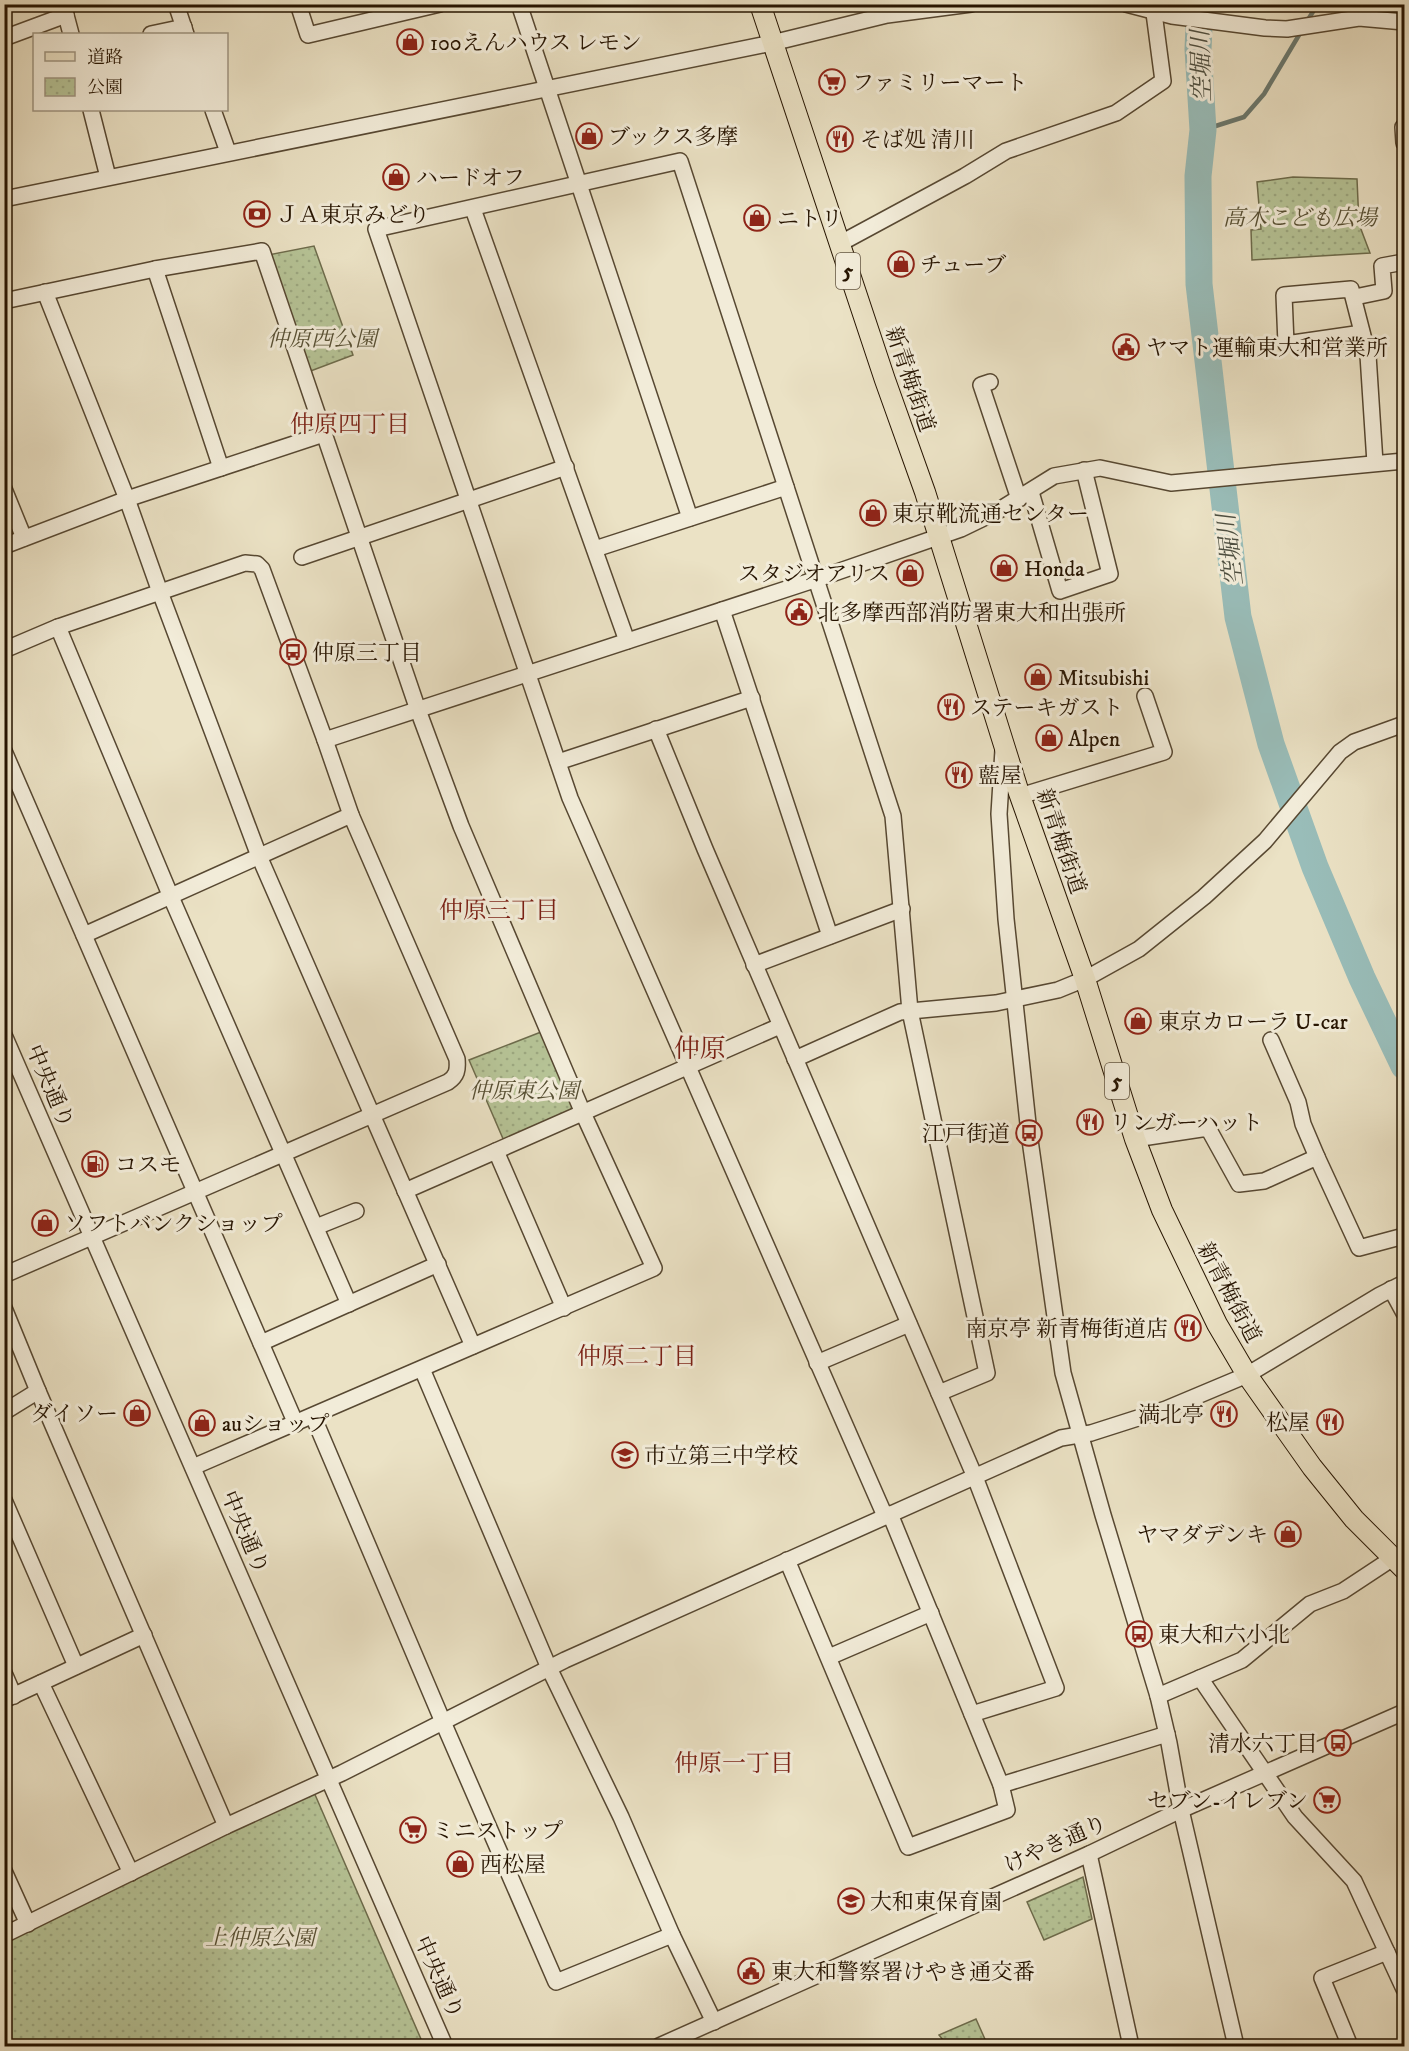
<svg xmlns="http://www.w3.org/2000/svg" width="1409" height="2051" font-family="'IM FELL DW Pica','Noto Serif JP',serif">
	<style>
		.park { fill: url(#park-dots); stroke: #6e6c4c; stroke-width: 1.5 }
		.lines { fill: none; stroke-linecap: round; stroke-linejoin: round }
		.stream { stroke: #6b796f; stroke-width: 4.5 }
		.river { stroke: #99bdb9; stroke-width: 27 }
		.minor-casing { stroke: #574832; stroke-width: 18 }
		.major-casing { stroke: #261401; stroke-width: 22 }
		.minor { stroke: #f2ecd9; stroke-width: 15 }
		.major { stroke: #ebe2c5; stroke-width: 20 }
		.labels { text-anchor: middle; stroke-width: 6; stroke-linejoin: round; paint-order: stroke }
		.shield { fill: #f2ecd9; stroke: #635542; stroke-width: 1.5 }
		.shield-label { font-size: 21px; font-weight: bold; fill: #261401 }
		.poi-label { font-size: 22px; fill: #261401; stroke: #f2ecd9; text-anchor: start }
		.park-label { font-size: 22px; font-style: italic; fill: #585135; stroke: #f2ecd9 }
		.street-label { font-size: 22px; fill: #261401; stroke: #f2ecd9 }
		.water-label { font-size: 24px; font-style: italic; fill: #4e4f41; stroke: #f2ecd9 }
		.neighbourhood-label { font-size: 24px; fill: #7a1f14; stroke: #f2ecd9 }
		.quarter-label { font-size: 26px; fill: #7a1f14; stroke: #f2ecd9 }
	</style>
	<defs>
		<pattern id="park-dots" width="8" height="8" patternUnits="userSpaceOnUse" patternTransform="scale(1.5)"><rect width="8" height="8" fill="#b6c396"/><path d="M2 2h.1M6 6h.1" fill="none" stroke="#9ca780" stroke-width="1.8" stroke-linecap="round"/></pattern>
	</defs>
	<rect width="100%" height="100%" fill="#ebe2c5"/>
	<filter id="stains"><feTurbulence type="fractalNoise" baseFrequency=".00333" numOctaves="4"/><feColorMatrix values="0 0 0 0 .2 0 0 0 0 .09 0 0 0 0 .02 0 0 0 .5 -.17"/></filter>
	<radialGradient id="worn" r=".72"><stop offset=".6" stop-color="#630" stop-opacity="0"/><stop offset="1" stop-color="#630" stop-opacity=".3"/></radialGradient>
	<g class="park">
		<polygon points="1293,177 1357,179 1359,224 1370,253 1252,260 1251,230 1261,229 1257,182"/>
		<polygon points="314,246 353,355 308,372 268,255"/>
		<polygon points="541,1032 573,1102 570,1113 504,1141 469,1060"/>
		<polygon points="313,1790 424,2046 5,2046 5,1941"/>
		<polygon points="1083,1877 1092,1919 1044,1940 1027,1902"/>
		<polygon points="976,2019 988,2046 948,2046 939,2035"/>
	</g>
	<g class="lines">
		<g class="stream">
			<polyline points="1306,23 1314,10 1325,4"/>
			<polyline points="1203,130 1244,117 1264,94 1302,30"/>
		</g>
		<polyline class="river" points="1200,4 1198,49 1203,130 1198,176 1199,284 1238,617 1271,744 1315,867 1362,978 1404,1066"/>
		<g class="minor-casing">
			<g id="minor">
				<polyline points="63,4 71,34"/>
				<polyline points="176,4 186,34"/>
				<polyline points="298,4 308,35 440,4"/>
				<polyline points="519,4 690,518"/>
				<polyline points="1126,4 1172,16 1265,28 1287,29 1359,18 1404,22"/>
				<polyline points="151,34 184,27"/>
				<polyline points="4,38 66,15"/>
				<polyline points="91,110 108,177"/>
				<polyline points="213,110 228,152"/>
				<polyline points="1403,127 1404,143"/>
				<polyline points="4,199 772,43 887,15 971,4"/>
				<polyline points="473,209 627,641"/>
				<polyline points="839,244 965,176 1006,151 1116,113 1163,81 1154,13"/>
				<polyline points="155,269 221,468"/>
				<polyline points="45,292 127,499 160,592 259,856 473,1346"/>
				<polyline points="1355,297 1384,291 1382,266 1404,262"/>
				<polyline points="4,301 155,269 262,251 418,710 461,826 583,1113 654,1268 193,1467"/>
				<polyline points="1362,333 1286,344 1284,295 1351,289 1368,355 1375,463"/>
				<polyline points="990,382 981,385 1019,499"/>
				<polyline points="4,489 24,538"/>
				<polyline points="1031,492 1060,591 1110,574 1084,470"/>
				<polyline points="4,546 127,499 324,434"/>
				<polyline points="595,549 786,487"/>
				<polyline points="302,557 566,467"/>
				<polyline points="722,610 830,936"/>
				<polyline points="58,627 171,897 349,1304"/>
				<path d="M4 650 58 627 245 563 257 564 262 569 325 740 351 815 457 1059C458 1070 457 1076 448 1082L4 1275"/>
				<polyline points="656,729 705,849 975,1477 1056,1688 972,1714"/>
				<polyline points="325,740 817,579 961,529 996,512 1054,476 1100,468 1171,483 1404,461"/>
				<polyline points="1003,750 999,814 1006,919 1029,1133 1063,1373 1103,1515 1158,1696 1169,1743 1181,1810 1236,2046"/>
				<polyline points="4,751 296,1424"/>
				<polyline points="558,762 752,698"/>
				<polyline points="1020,796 1164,752 1145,696"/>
				<polyline points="84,935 351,815"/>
				<polyline points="754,965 902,909"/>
				<polyline points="4,1035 445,2046"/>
				<polyline points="1271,1040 1298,1102 1303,1124 1317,1157"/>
				<polyline points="795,1059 900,1012 996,1003 1058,990 1085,979 1139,949 1204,897 1265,841 1340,752 1354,742 1404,724"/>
				<polyline points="1135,1139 1208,1128 1239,1184 1264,1181 1317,1157 1359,1248 1404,1236"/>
				<polyline points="496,1151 564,1308"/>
				<polyline points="405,1191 780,1026"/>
				<polyline points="316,1227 356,1211"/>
				<polyline points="1391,1289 1404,1313"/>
				<polyline points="4,1308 38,1391 226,1826"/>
				<polyline points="261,1343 438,1264"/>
				<polyline points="817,1363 909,1324"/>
				<polyline points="422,1369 549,1668 621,1817 672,1935 714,2022"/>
				<polyline points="4,1412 38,1391"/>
				<polyline points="313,1416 443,1722 556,1982 672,1935"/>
				<polyline points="4,1500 76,1666"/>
				<polyline points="885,1516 570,798 376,229 680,161 893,816 910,1011 987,1373 939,1393"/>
				<polyline points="787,1560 908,1847 1007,1810 1001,1785 890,1514"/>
				<polyline points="829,1657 931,1613"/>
				<polyline points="4,1673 14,1696"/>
				<polyline points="1200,1678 1295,1817 1354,1881 1404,1989"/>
				<polyline points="41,1683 131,1873"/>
				<polyline points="1158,1696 1242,1660 1310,1604 1343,1591 1393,1558"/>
				<polyline points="4,1700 144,1635"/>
				<polyline points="1001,1785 1167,1734"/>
				<polyline points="1089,1854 1131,2046"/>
				<polyline points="4,1871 28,1924"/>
				<polyline points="4,1935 226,1826 342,1773 565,1660 1061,1438 1091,1433 1166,1409 1247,1375 1380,1295 1404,1283"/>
				<polyline points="659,2046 1089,1854 1181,1810 1404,1712"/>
				<polyline points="1350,2046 1322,1978 1387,1952"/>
			</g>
		</g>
		<g class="major-casing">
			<polyline id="major" points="760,4 885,380 925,492 1019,793 1085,979 1135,1139 1162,1210 1217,1324 1247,1375 1312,1467 1354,1519 1404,1569"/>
		</g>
		<use href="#minor" class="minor"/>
		<use href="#major" class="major"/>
	</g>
	<defs>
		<g id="shop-ring" transform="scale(1.35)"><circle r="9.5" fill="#f2ecd9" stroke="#8f2418" stroke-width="1.5"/><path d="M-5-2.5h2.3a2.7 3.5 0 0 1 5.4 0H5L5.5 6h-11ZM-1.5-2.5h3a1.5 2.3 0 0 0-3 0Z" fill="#8f2418"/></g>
		<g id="supermarket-ring" transform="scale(1.35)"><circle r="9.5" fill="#f2ecd9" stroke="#8f2418" stroke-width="1.5"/><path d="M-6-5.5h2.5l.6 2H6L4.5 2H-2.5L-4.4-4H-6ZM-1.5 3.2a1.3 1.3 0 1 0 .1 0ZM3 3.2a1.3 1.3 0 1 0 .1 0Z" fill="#8f2418"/></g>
		<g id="restaurant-ring" transform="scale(1.35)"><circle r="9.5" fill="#f2ecd9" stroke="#8f2418" stroke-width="1.5"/><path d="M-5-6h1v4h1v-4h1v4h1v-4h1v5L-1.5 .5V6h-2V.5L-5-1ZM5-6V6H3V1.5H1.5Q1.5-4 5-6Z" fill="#8f2418"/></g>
		<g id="bank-ring" transform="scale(1.35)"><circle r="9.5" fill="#f2ecd9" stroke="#8f2418" stroke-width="1.5"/><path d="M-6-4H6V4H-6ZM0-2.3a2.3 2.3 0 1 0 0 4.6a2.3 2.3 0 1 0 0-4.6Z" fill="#8f2418"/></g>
		<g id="civic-ring" transform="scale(1.35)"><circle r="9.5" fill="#f2ecd9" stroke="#8f2418" stroke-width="1.5"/><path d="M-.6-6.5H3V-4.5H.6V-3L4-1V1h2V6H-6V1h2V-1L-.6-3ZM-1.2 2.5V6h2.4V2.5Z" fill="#8f2418"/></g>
		<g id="bus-ring" transform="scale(1.35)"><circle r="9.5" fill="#f2ecd9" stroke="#8f2418" stroke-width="1.5"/><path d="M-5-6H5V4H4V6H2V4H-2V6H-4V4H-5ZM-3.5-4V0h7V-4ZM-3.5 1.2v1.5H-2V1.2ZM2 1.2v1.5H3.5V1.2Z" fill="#8f2418"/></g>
		<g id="fuel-ring" transform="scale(1.35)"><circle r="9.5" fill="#f2ecd9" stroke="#8f2418" stroke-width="1.5"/><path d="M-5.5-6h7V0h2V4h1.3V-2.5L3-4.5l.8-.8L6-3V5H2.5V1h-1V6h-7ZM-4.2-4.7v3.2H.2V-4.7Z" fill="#8f2418"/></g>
		<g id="school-ring" transform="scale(1.35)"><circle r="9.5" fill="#f2ecd9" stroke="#8f2418" stroke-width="1.5"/><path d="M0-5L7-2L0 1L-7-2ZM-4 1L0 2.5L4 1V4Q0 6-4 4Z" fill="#8f2418"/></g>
	</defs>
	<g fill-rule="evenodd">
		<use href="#shop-ring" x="410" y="42"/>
		<use href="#supermarket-ring" x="832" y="82"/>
		<use href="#shop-ring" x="589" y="136"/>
		<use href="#restaurant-ring" x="840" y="139"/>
		<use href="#shop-ring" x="396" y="177"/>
		<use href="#bank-ring" x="257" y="214"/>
		<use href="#shop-ring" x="757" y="218"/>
		<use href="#shop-ring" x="901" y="264"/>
		<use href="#civic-ring" x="1126" y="347"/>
		<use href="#shop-ring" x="873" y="513"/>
		<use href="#shop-ring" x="1004" y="568"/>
		<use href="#shop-ring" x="910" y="573"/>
		<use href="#civic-ring" x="799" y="612"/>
		<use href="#bus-ring" x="293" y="652"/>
		<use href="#shop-ring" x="1038" y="677"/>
		<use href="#restaurant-ring" x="951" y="707"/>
		<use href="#shop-ring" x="1049" y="738"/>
		<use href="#restaurant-ring" x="959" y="775"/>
		<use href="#shop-ring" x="1138" y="1021"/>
		<use href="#restaurant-ring" x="1090" y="1122"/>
		<use href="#bus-ring" x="1029" y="1133"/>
		<use href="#fuel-ring" x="95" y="1164"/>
		<use href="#shop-ring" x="45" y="1223"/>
		<use href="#restaurant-ring" x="1188" y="1328"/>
		<use href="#shop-ring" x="137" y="1413"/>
		<use href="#restaurant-ring" x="1224" y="1414"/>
		<use href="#restaurant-ring" x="1330" y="1422"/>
		<use href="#shop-ring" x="202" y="1423"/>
		<use href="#school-ring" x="625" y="1455"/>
		<use href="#shop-ring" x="1288" y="1534"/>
		<use href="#bus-ring" x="1139" y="1634"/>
		<use href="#bus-ring" x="1338" y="1743"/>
		<use href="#supermarket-ring" x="1327" y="1800"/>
		<use href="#supermarket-ring" x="413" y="1830"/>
		<use href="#shop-ring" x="460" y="1864"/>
		<use href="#school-ring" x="851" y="1901"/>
		<use href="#civic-ring" x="751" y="1971"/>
	</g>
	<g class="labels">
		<g class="shield">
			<rect x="836" y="253" width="24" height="36" rx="4.5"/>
			<rect x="1105" y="1063" width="24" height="36" rx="4.5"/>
		</g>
		<g class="shield-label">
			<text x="848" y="278">5</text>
			<text x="1117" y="1088">5</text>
		</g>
		<g class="poi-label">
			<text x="430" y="50">100えんハウス レモン</text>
			<text x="852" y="90">ファミリーマート</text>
			<text x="608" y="144">ブックス多摩</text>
			<text x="860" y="147">そば処 清川</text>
			<text x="416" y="185">ハードオフ</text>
			<text x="276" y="222">ＪＡ東京みどり</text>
			<text x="777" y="226">ニトリ</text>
			<text x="920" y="272">チューブ</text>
			<text x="1146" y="355">ヤマト運輸東大和営業所</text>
			<text x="892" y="521">東京靴流通センター</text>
			<text x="1024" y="576">Honda</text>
			<text x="890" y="581" text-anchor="end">スタジオアリス</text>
			<text x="818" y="620">北多摩西部消防署東大和出張所</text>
			<text x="312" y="660">仲原三丁目</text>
			<text x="1058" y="685">Mitsubishi</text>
			<text x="970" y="715">ステーキガスト</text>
			<text x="1068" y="746">Alpen</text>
			<text x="978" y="783">藍屋</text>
			<text x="1158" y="1029">東京カローラ U-car</text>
			<text x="1110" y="1130">リンガーハット</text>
			<text x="1010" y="1141" text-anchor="end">江戸街道</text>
			<text x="115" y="1172">コスモ</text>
			<text x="64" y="1231">ソフトバンクショップ</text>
			<text x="1168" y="1336" text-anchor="end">南京亭 新青梅街道店</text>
			<text x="118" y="1421" text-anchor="end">ダイソー</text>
			<text x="1204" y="1422" text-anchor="end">満北亭</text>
			<text x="1310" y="1430" text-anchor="end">松屋</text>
			<text x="222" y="1431">auショップ</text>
			<text x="644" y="1463">市立第三中学校</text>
			<text x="1268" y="1542" text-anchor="end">ヤマダデンキ</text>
			<text x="1158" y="1642">東大和六小北</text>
			<text x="1318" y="1751" text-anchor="end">清水六丁目</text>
			<text x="1308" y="1808" text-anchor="end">セブン-イレブン</text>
			<text x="432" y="1838">ミニストップ</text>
			<text x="480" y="1872">西松屋</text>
			<text x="870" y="1909">大和東保育園</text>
			<text x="771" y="1979">東大和警察署けやき通交番</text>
		</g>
		<g class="park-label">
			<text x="1300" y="225">高木こども広場</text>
			<text x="322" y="346">仲原西公園</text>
			<text x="524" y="1098">仲原東公園</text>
			<text x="260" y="1945">上仲原公園</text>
		</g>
		<g class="street-label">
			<text transform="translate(911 379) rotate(71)" y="8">新青梅街道</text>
			<text transform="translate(1062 841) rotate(71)" y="8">新青梅街道</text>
			<text transform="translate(51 1086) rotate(67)" y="8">中央通り</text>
			<text transform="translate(1230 1292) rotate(62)" y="8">新青梅街道</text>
			<text transform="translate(246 1532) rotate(67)" y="8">中央通り</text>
			<text transform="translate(1055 1843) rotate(-24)" y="8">けやき通り</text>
			<text transform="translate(440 1977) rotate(66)" y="8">中央通り</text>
		</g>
		<g class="water-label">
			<text transform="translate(1201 66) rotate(-92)" y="8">空堀川</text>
			<text transform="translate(1230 550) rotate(-97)" y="8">空堀川</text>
		</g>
		<g class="neighbourhood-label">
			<text x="350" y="432">仲原四丁目</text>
			<text x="499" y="918">仲原三丁目</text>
			<text x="637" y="1364">仲原二丁目</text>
			<text x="734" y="1771">仲原一丁目</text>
		</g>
		<g class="quarter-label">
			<text x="700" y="1057">仲原</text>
		</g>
	</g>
	<rect width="1409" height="2051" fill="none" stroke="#ebe2c5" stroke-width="24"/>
	<rect x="6" y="6" width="1397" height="2039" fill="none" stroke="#261401" stroke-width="3"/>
	<rect x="12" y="12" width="1385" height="2027" fill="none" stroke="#261401" stroke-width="1.5"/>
	<rect x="33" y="33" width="195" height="78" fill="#f2ecd9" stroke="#a09683" stroke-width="1.5"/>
	<rect x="45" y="52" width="30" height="9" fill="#ebe2c5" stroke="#a09683" stroke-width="1.5"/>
	<text x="87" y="63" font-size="18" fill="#261401">道路</text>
	<rect x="45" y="78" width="30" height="18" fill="url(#park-dots)" stroke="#a09683" stroke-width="1.5"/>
	<text x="87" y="93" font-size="18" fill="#261401">公園</text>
	<rect width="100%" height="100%" filter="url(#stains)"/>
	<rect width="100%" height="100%" fill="url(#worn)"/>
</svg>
